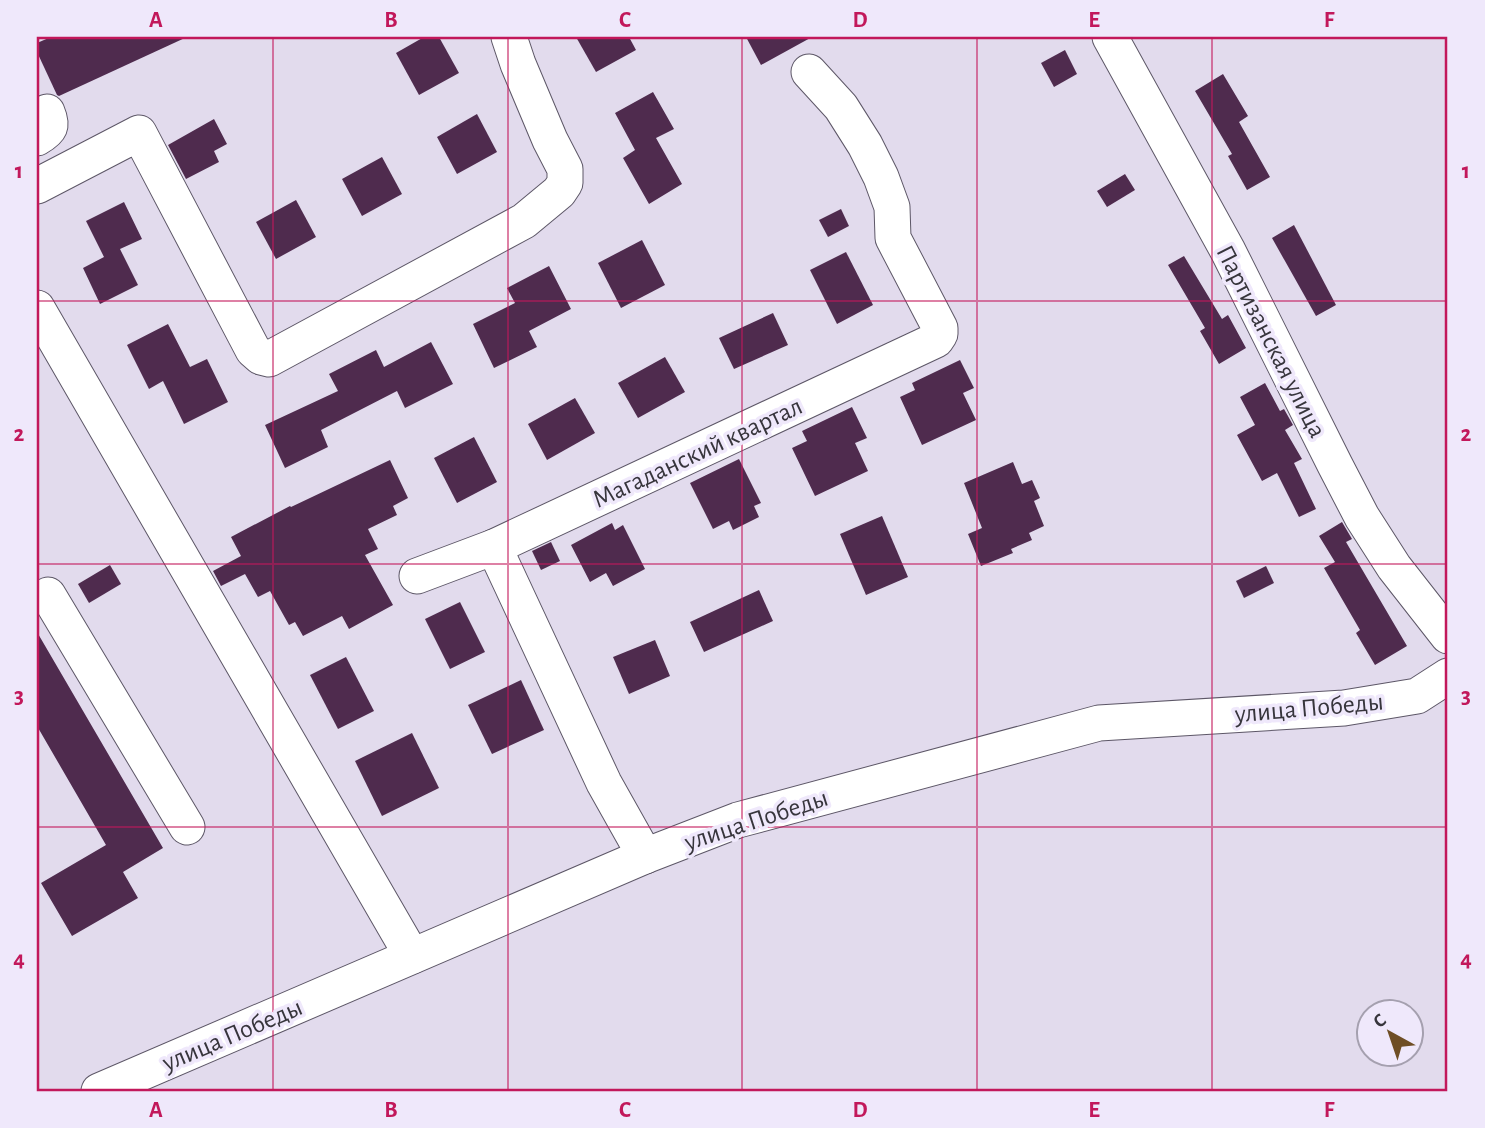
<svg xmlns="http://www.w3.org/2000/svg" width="1485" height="1128" font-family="'Alegreya Sans',sans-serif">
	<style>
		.building { fill: #4f2b4e }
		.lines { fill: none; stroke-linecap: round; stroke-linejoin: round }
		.minor-casing { stroke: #5d5767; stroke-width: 37 }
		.minor { stroke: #fff; stroke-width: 35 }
		.grid { fill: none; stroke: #c2185b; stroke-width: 2; stroke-opacity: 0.55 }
		.labels { text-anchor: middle; stroke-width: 7; stroke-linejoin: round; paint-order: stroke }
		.street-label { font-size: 26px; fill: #37353c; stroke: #efe8fb }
		.neatline { fill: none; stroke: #c2185b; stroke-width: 2.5 }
		.grid-label { font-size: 23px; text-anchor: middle; font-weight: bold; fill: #c2185b }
	</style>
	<rect width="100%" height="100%" fill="#e2dbed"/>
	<g class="building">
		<polygon points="51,37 187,37 59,96 57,95 37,52 37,43"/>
		<polygon points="424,37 439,37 459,73 419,95 396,53"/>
		<polygon points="576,37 629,37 636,50 596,72"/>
		<polygon points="746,37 812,37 761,65"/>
		<polygon points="1065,50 1077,74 1054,87 1041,63"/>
		<polygon points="1223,74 1248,116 1239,122 1270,177 1247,190 1228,156 1232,154 1195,91"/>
		<polygon points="653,92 674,129 656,138 682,184 649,204 623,158 635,150 615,113"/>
		<polygon points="477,114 497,152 457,174 437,137"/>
		<polygon points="214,119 227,144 214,151 219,162 186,179 168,145"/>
		<polygon points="382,157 402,194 362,216 342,179"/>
		<polygon points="1125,174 1135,190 1107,207 1097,191"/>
		<polygon points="296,200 316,237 276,259 256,222"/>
		<polygon points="124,202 142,239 120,249 138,285 100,304 83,268 104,257 86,221"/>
		<polygon points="841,209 849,226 828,237 819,220"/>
		<polygon points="1294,225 1336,305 1316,316 1272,238"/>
		<polygon points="642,240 665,285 621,308 598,263"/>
		<polygon points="846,252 873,305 837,324 810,270"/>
		<polygon points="1184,256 1222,319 1228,315 1246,348 1219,364 1200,331 1205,328 1168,265"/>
		<polygon points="549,266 571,309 529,331 537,347 494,368 473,324 515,303 507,288"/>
		<polygon points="773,313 788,345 734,369 719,338"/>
		<polygon points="168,324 190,367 207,359 228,402 184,424 163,381 149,389 127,345"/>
		<polygon points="431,342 453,384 405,408 397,391 321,430 328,447 285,468 265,425 338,391 329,374 376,350 384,367"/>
		<polygon points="665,357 685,392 638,418 618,383"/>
		<polygon points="960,360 974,388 963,393 976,420 922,445 900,397 915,390 912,383"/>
		<polygon points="1265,383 1280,411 1284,409 1293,425 1285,430 1302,459 1294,463 1316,509 1299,517 1277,473 1262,481 1237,435 1255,425 1240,397"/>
		<polygon points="575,398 595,433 547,460 528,424"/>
		<polygon points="852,407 867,438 855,443 868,471 815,496 792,448 807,441 802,431"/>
		<polygon points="474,437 497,482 457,503 434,458"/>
		<polygon points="739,459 761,503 754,506 759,517 733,530 729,521 713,529 690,483"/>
		<polygon points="390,460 408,498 393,506 397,515 368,529 378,549 365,555 393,605 349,629 342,616 303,636 295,622 289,625 270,591 258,597 245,574 221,586 213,571 241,556 231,537 290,506 291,507"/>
		<polygon points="1013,462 1022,484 1032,480 1040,498 1034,501 1044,526 1029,533 1032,540 1011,549 1013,553 981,566 968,534 982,528 964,483"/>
		<polygon points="882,516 908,577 866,595 840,534"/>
		<polygon points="1342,522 1352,539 1346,542 1407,646 1375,665 1356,633 1360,630 1324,568 1335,562 1319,536"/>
		<polygon points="612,523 615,530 623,525 645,569 613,586 606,573 590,582 571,545"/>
		<polygon points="551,542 560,561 541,570 532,551"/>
		<polygon points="110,565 121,584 89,603 78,584"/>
		<polygon points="1266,566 1274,583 1244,598 1236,581"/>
		<polygon points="759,590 773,621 704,652 690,622"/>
		<polygon points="460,602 485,652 450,669 425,619"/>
		<polygon points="37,632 163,848 123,872 138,898 72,936 41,883 106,845 37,726"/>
		<polygon points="655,640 670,676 629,694 613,657"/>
		<polygon points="346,657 374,711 338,729 310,675"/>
		<polygon points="521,680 544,730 492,754 468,705"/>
		<polygon points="412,733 439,788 382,816 355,761"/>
	</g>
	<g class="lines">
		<g class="minor-casing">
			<g id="minor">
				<polyline points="1110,37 1228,251 1335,465 1362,517 1394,567 1448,636"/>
				<path d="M37 138C51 130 53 126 47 112"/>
				<polyline points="37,186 139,133 253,350 261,357 269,359 524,221 559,192 565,183 565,169 550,140 518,64 509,37"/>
				<polyline points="37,308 412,956"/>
				<polyline points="417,576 494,547"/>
				<polyline points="48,595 187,827"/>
				<polyline points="645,856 604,783 494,547 936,340 940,334 940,328 893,238 892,207 881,177 865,145 841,107 809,72"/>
				<polyline points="99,1091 645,856 738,820 1099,723 1344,708 1417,696 1448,676"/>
			</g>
		</g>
		<use href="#minor" class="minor"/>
	</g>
	<path class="grid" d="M273 37V1091M508 37V1091M742 37V1091M977 37V1091M1212 37V1091M37 301H1448M37 564H1448M37 827H1448"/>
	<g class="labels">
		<g class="street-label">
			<text transform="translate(1272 341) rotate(63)" y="9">Партизанская улица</text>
			<text transform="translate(697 452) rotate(-25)" y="9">Магаданский квартал</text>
			<text transform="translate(1309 707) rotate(-5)" y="9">улица Победы</text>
			<text transform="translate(756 819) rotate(-18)" y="9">улица Победы</text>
			<text transform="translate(232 1034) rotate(-23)" y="9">улица Победы</text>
		</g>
	</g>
	<rect width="1485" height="1128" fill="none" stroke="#efe8fb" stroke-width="77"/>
	<g transform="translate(1390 1033) rotate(320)"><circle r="33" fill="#efe8fb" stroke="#a5a0af" stroke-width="2"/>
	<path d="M0-5L12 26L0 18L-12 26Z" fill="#6f4e25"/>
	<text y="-10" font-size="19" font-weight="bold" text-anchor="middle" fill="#37353c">С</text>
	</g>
	<rect x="38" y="38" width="1408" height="1052" class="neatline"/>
	<g class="grid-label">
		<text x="156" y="27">A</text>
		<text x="391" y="27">B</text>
		<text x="625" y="27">C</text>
		<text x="860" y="27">D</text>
		<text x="1094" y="27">E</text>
		<text x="1329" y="27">F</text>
		<text x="19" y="178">1</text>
		<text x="1466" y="178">1</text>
		<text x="19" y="441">2</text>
		<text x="1466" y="441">2</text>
		<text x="19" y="703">3</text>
		<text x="1466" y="703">3</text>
		<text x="19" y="966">4</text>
		<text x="1466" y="966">4</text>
		<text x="156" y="1117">A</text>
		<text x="391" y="1117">B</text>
		<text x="625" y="1117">C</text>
		<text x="860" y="1117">D</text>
		<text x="1094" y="1117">E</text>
		<text x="1329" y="1117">F</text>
	</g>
</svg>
